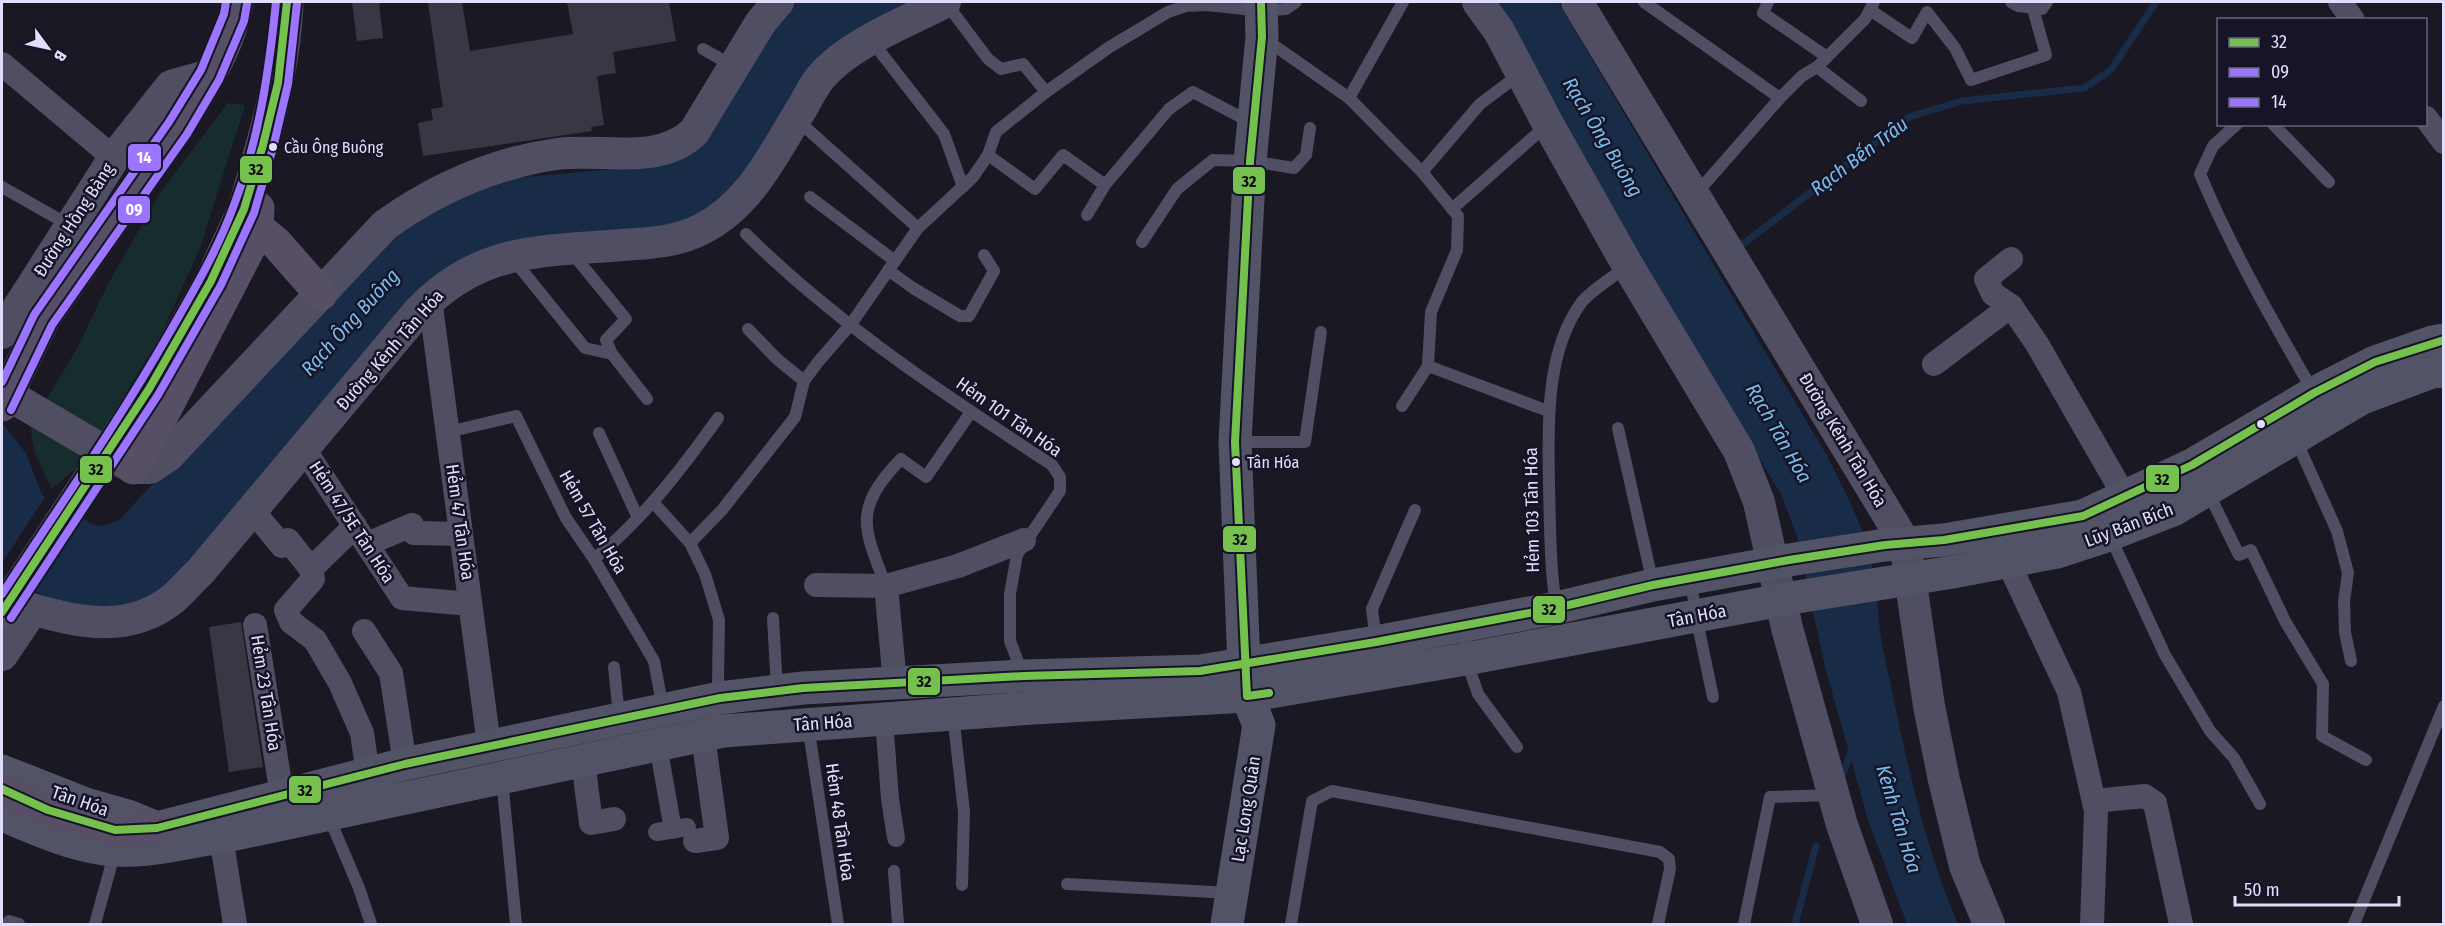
<svg xmlns="http://www.w3.org/2000/svg" width="2445" height="926" font-family="'Fira Sans Condensed',sans-serif">
	<style>
		.green { fill: #172d2d }
		.water { fill: #182c47 }
		.pier { fill: #1a1823 }
		.lines { fill: none; stroke-linecap: round; stroke-linejoin: round }
		.stream { stroke: #182c47; stroke-width: 7 }
		.building { fill: #393744 }
		.service { stroke: #4f4e62; stroke-width: 12 }
		.pedestrian { stroke: #4f4e62; stroke-width: 18 }
		.minor { stroke: #4f4e62; stroke-width: 24 }
		.tertiary { stroke: #4f4e62; stroke-width: 32 }
		.secondary { stroke: #535367; stroke-width: 33 }
		.primary { stroke: #564f66; stroke-width: 33 }
		.primary-bridge { stroke: #564f66; stroke-width: 33 }
		.bus-1-casing { stroke: #161427; stroke-width: 12 }
		.bus-2-casing { stroke: #161427; stroke-width: 12 }
		.bus-3-casing { stroke: #161427; stroke-width: 12 }
		.bus-1 { stroke: #76c04d; stroke-width: 8 }
		.bus-2 { stroke: #9b74ff; stroke-width: 8 }
		.bus-3 { stroke: #9b74ff; stroke-width: 8 }
		.bus-dot { fill: #e0defb; stroke: #161427; stroke-width: 2 }
		.labels { text-anchor: middle; stroke-width: 5; stroke-linejoin: round; paint-order: stroke }
		.bus-label { font-size: 16px; fill: #e0defb; stroke: #161427; text-anchor: start }
		.street-label { font-size: 18px; fill: #e0defb; stroke: #161427 }
		.water-label { font-size: 20px; font-style: italic; fill: #79bded; stroke: #161427 }
		.line-badge { stroke: #161427; stroke-width: 2 }
		.badge-label { font-size: 16px; text-anchor: middle; font-weight: bold; fill: #fff }
		.pale-badge-label { font-size: 16px; text-anchor: middle; font-weight: bold; fill: #111 }
	</style>
	<rect width="100%" height="100%" fill="#1a1823"/>
	<polygon class="green" points="228,103 245,105 200,248 148,363 75,469 52,489 35,454 30,427 78,347 108,284 162,190"/>
	<g class="water">
		<polygon points="788,2 922,2 837,46 751,171 726,198 680,224 510,243 161,594 137,606 71,608 39,593 2,564 2,423 26,453 42,495 94,525 103,526 119,520 377,245 420,211 501,179 649,166"/>
		<path d="M1486 2H1558L1826 454C1847 494 1868 535 1875 581 1878 601 1878 623 1882 644 1902 738 1920 836 1958 924H1907L1868 820 1825 667 1797 537 1782 496Z"/>
	</g>
	<polygon class="pier" points="47,494 84,516 34,593 2,567 2,563"/>
	<g class="lines">
		<g class="stream">
			<polyline points="1734,248 1747,241 1909,117 1962,101 2084,88 2111,70 2156,2"/>
			<polyline points="1843,773 1852,749"/>
			<polyline points="1795,924 1816,846"/>
		</g>
	</g>
	<g class="building">
		<polygon points="352,2 379,2 383,38 357,41"/>
		<polygon points="428,2 462,2 470,51 573,34 567,2 669,2 676,41 613,52 616,73 597,76 604,125 591,127 592,131 423,156 418,123 433,120 431,109 443,107"/>
		<polygon points="241,622 263,767 229,772 209,627"/>
	</g>
	<g class="lines">
		<g class="service">
			<polyline points="1644,2 1780,98"/>
			<polyline points="1768,2 1763,13 1827,57"/>
			<polyline points="2011,2 2018,6 2042,9 2047,2"/>
			<polyline points="946,3 988,59 1001,69 1023,64 1046,92"/>
			<polyline points="1870,10 1912,38 1927,12 1955,48 1971,80 2046,55 2033,9"/>
			<polyline points="1265,39 1349,98 1422,172 1458,216 1457,250 1431,312 1428,366 1402,406"/>
			<polyline points="871,40 944,134 963,187"/>
			<polyline points="703,49 733,66"/>
			<polyline points="1817,67 1861,101"/>
			<polyline points="1349,98 1403,2"/>
			<polyline points="796,119 918,228"/>
			<path d="M2237 124 2213 146 2200 174C2232 250 2273 322 2314 393"/>
			<polyline points="2273,124 2329,182"/>
			<polyline points="988,155 1035,189 1063,155 1105,185 1169,109 1193,92 1252,123"/>
			<polyline points="1422,172 1480,104 1520,74"/>
			<polyline points="2,187 69,225"/>
			<polyline points="1695,195 1780,98 1802,76 1817,67 1865,19 1874,2"/>
			<polyline points="810,197 895,261"/>
			<polyline points="1452,209 1548,124"/>
			<polyline points="1087,215 1105,185"/>
			<path d="M746 234C837 324 945 395 1052 465L1060 477V491L1017 555 1010 594V641L1023 675"/>
			<polyline points="1142,242 1177,189 1213,160 1250,161 1294,168 1306,155 1310,128"/>
			<polyline points="572,253 626,319 606,340 612,354"/>
			<polyline points="513,259 585,348 612,354 647,399"/>
			<polyline points="888,270 913,288 960,316 969,316 994,271 984,255"/>
			<polyline points="748,329 777,359 804,381"/>
			<polyline points="1428,366 1548,411"/>
			<polyline points="1618,428 1653,584"/>
			<polyline points="448,432 516,416 566,518 594,559 654,661 663,708"/>
			<polyline points="599,433 638,518"/>
			<polyline points="2296,440 2337,531 2348,573 2344,601 2345,632 2351,661"/>
			<polyline points="1236,442 1305,442 1321,332"/>
			<polyline points="2207,490 2239,555 2251,550 2285,621 2323,684 2322,736 2366,760"/>
			<polyline points="653,502 690,543 705,574 719,620 718,683 720,697"/>
			<polyline points="2110,536 2165,655 2210,731 2234,758 2260,804"/>
			<polyline points="690,543 722,510 795,417 804,381 818,362 851,324 918,228 973,177 988,155 996,132 1046,92 1108,48 1168,12 1186,6 1207,5 1262,11 1286,9 1296,2"/>
			<path d="M594 559C643 519 681 470 718 418"/>
			<polyline points="1691,581 1696,616 1713,697"/>
			<path d="M886 586C863 527 853 509 901 459L926 477 971 412"/>
			<path d="M1556 607C1550 566 1550 526 1549 484 1548 426 1545 353 1581 303 1590 291 1615 276 1627 266"/>
			<polyline points="773,618 777,690"/>
			<polyline points="1464,626 1466,659 1478,694 1517,747"/>
			<polyline points="1376,641 1372,609 1415,510"/>
			<polyline points="614,667 619,716"/>
			<polyline points="953,715 964,812 962,885"/>
			<polyline points="808,725 838,924"/>
			<polyline points="502,779 516,924"/>
			<polyline points="328,815 359,888 371,924"/>
			<polyline points="894,871 898,924"/>
			<polyline points="1067,884 1231,893"/>
			<polyline points="7,924 9,921 19,924"/>
			<polyline points="95,924 115,851"/>
			<polyline points="1291,924 1312,801 1332,791 1660,852 1669,859 1670,869 1658,924"/>
			<polyline points="1744,924 1770,797 1832,795"/>
			<polyline points="2354,924 2444,706"/>
		</g>
		<g class="pedestrian">
			<polyline points="884,719 890,799 896,838"/>
			<polyline points="658,745 673,830"/>
			<polyline points="657,832 687,827"/>
		</g>
		<g class="minor">
			<polyline points="2340,2 2353,20"/>
			<polyline points="2,64 114,158"/>
			<polyline points="2426,118 2444,142"/>
			<polyline points="2011,259 1986,279 1993,294 2011,306 2037,344 2125,497"/>
			<polyline points="430,299 489,745"/>
			<polyline points="1934,364 2011,306"/>
			<polyline points="304,449 402,598 470,604"/>
			<polyline points="253,511 282,546 288,540 311,569 313,579 286,610 291,622 315,640 340,683 362,733 368,774"/>
			<polyline points="367,544 412,525 414,533 461,534"/>
			<polyline points="2008,562 2069,692 2096,811 2092,924"/>
			<polyline points="311,569 355,526"/>
			<polyline points="816,585 886,586 958,566 1024,540"/>
			<polyline points="886,586 895,683"/>
			<polyline points="255,625 282,796"/>
			<polyline points="364,631 391,673 405,764"/>
			<polyline points="583,761 591,823 614,819"/>
			<polyline points="2094,801 2145,796 2155,803 2181,924"/>
			<polyline points="221,837 235,924"/>
			<polyline points="695,841 717,838 703,736"/>
		</g>
		<g class="tertiary">
			<polyline points="1478,2 1499,31 1548,124 1628,266 1739,451 1759,502 1787,628 1842,825 1877,924"/>
			<polyline points="1577,2 1905,543 1929,706 1944,780 1965,866 1989,924"/>
			<polyline points="2,333 114,158 171,86 210,75"/>
			<path d="M2 391 133 468H150L168 456 385 225C437 188 493 163 557 154 602 148 659 166 694 132L761 22 778 2"/>
			<path d="M2 602C60 615 120 642 174 598 183 590 191 580 200 572L417 313C479 247 539 252 622 245 650 243 677 242 702 229 751 204 774 153 802 108 808 98 813 86 821 77 848 44 907 22 945 2"/>
			<polyline points="2,655 33,609"/>
		</g>
		<g class="secondary">
			<polyline points="2,771 86,804 128,816 157,828 405,764 720,698 803,688 1024,676 1200,671 1376,642 1556,608 1653,585 1789,560 1885,545 1944,540 2083,516 2192,465 2314,393 2375,362 2432,342 2444,340"/>
			<path d="M2 815C38 829 76 848 116 850 150 852 187 842 221 837L723 731 1033 708 1247 696 1466 659 1797 597 1953 572 2057 552 2109 535 2173 510 2362 398 2432 372 2444 371"/>
			<polyline points="1227,924 1259,725 1247,696 1244,665 1235,442 1250,161 1262,37 1261,2"/>
		</g>
		<g class="primary">
			<path d="M178 128C201 89 230 47 237 2"/>
			<polyline points="258,208 257,227 276,243 321,294"/>
			<path d="M244 209C264 141 284 73 287 2"/>
			<polyline points="133,468 153,433 250,246 257,227"/>
			<polyline points="2,789 48,810 115,830 157,828"/>
		</g>
		<g class="primary-bridge">
			<polyline points="2,405 43,320 178,128"/>
			<polyline points="2,612 149,389 211,281 244,209"/>
		</g>
		<g class="bus-1-casing">
			<g id="bus-1">
				<polyline points="1261,2 1262,37 1250,161 1235,442 1247,696 1269,693"/>
				<polyline points="2,612 149,389 211,281 244,209 263,145 278,83 287,2"/>
				<polyline points="2,789 48,810 115,830 157,828 405,764 720,698 803,688 1024,676 1200,671 1376,642 1556,608 1653,585 1789,560 1885,545 1944,540 2083,516 2192,465 2314,393 2375,362 2444,340"/>
			</g>
		</g>
		<g class="bus-2-casing">
			<g id="bus-2">
				<polyline points="11,410 52,325 187,134 219,80 244,21 247,4"/>
				<polyline points="11,618 158,395 221,285 254,213 273,148 288,84 297,3"/>
			</g>
		</g>
		<g class="bus-3-casing">
			<g id="bus-3">
				<polyline points="2,382 34,315 169,122 201,70 224,14 226,2"/>
				<path d="M2 594C59 507 119 421 171 330 194 290 218 249 234 205 259 140 269 71 276 2"/>
			</g>
		</g>
		<use href="#bus-1" class="bus-1"/>
		<use href="#bus-2" class="bus-2"/>
		<use href="#bus-3" class="bus-3"/>
	</g>
	<g class="bus-dot">
		<circle cx="273" cy="147" r="5"/>
		<circle cx="2261" cy="424" r="5"/>
		<circle cx="1236" cy="462" r="5"/>
	</g>
	<g class="labels">
		<g class="bus-label">
			<text x="284" y="153">Cầu Ông Buông</text>
			<text x="1247" y="468">Tân Hóa</text>
		</g>
		<g class="street-label">
			<text transform="translate(74 220) rotate(-57)" y="6">Đường Hồng Bàng</text>
			<text transform="translate(390 350) rotate(-49)" y="6">Đường Kênh Tân Hóa</text>
			<text transform="translate(1009 417) rotate(35)" y="6">Hẻm 101 Tân Hóa</text>
			<text transform="translate(1843 440) rotate(59)" y="6">Đường Kênh Tân Hóa</text>
			<text transform="translate(1532 510) rotate(-91)" y="6">Hẻm 103 Tân Hóa</text>
			<text transform="translate(352 522) rotate(57)" y="6">Hẻm 47/5E Tân Hóa</text>
			<text transform="translate(460 522) rotate(82)" y="6">Hẻm 47 Tân Hóa</text>
			<text transform="translate(593 522) rotate(60)" y="6">Hẻm 57 Tân Hóa</text>
			<text transform="translate(2129 525) rotate(-21)" y="6">Lũy Bán Bích</text>
			<text transform="translate(1697 616) rotate(-11)" y="6">Tân Hóa</text>
			<text transform="translate(266 693) rotate(81)" y="6">Hẻm 23 Tân Hóa</text>
			<text transform="translate(823 723) rotate(-4)" y="6">Tân Hóa</text>
			<text transform="translate(80 801) rotate(19)" y="6">Tân Hóa</text>
			<text transform="translate(1246 809) rotate(-81)" y="6">Lạc Long Quân</text>
			<text transform="translate(840 822) rotate(82)" y="6">Hẻm 48 Tân Hóa</text>
		</g>
		<g class="water-label">
			<text transform="translate(1603 137) rotate(59)" y="7">Rạch Ông Buông</text>
			<text transform="translate(1859 156) rotate(-37)" y="7">Rạch Bến Trâu</text>
			<text transform="translate(350 322) rotate(-48)" y="7">Rạch Ông Buông</text>
			<text transform="translate(1779 433) rotate(60)" y="7">Rạch Tân Hóa</text>
			<text transform="translate(1899 819) rotate(73)" y="7">Kênh Tân Hóa</text>
		</g>
	</g>
	<g class="line-badge">
		<rect x="127" y="143" width="35" height="29" rx="6" fill="#9b74ff"/>
		<rect x="239" y="155" width="34" height="29" rx="6" fill="#76c04d"/>
		<rect x="1232" y="166" width="34" height="29" rx="6" fill="#76c04d"/>
		<rect x="117" y="195" width="34" height="29" rx="6" fill="#9b74ff"/>
		<rect x="79" y="455" width="34" height="29" rx="6" fill="#76c04d"/>
		<rect x="2145" y="464" width="35" height="29" rx="6" fill="#76c04d"/>
		<rect x="1222" y="525" width="35" height="28" rx="6" fill="#76c04d"/>
		<rect x="1532" y="595" width="34" height="29" rx="6" fill="#76c04d"/>
		<rect x="907" y="667" width="34" height="29" rx="6" fill="#76c04d"/>
		<rect x="288" y="775" width="34" height="29" rx="6" fill="#76c04d"/>
	</g>
	<g class="badge-label">
		<text x="144" y="163">14</text>
		<text x="134" y="215">09</text>
	</g>
	<g class="pale-badge-label">
		<text x="256" y="175">32</text>
		<text x="1249" y="187">32</text>
		<text x="96" y="475">32</text>
		<text x="2162" y="485">32</text>
		<text x="1240" y="545">32</text>
		<text x="1549" y="615">32</text>
		<text x="924" y="687">32</text>
		<text x="305" y="796">32</text>
	</g>
	<rect width="2445" height="926" fill="none" stroke="#e0defb" stroke-width="6"/>
	<rect x="2217" y="18" width="210" height="108" fill="#161427" stroke="#67657c" stroke-width="1.5"/>
	<rect x="2229" y="38" width="30" height="9" fill="#76c04d" stroke="#67657c" stroke-width="1.5"/>
	<text x="2271" y="48" font-size="18" fill="#e0defb">32</text>
	<rect x="2229" y="68" width="30" height="9" fill="#9b74ff" stroke="#67657c" stroke-width="1.5"/>
	<text x="2271" y="78" font-size="18" fill="#e0defb">09</text>
	<rect x="2229" y="98" width="30" height="9" fill="#9b74ff" stroke="#67657c" stroke-width="1.5"/>
	<text x="2271" y="108" font-size="18" fill="#e0defb">14</text>
	<g transform="translate(48 48) rotate(123)" stroke="#161427" stroke-width="4.5" paint-order="stroke">
	<path d="M0-4.5L10 22L0 15L-10 22Z" fill="#e0defb"/>
	<text y="-9" font-size="16" font-weight="bold" text-anchor="middle" fill="#e0defb">B</text>
	</g>
	<path d="M2235 896v9h164v-9" fill="none" stroke="#e0defb" stroke-width="3"/>
	<text x="2244" y="896" font-size="18" fill="#e0defb" stroke="#161427" stroke-width="4.5" paint-order="stroke">50 m</text>
</svg>
